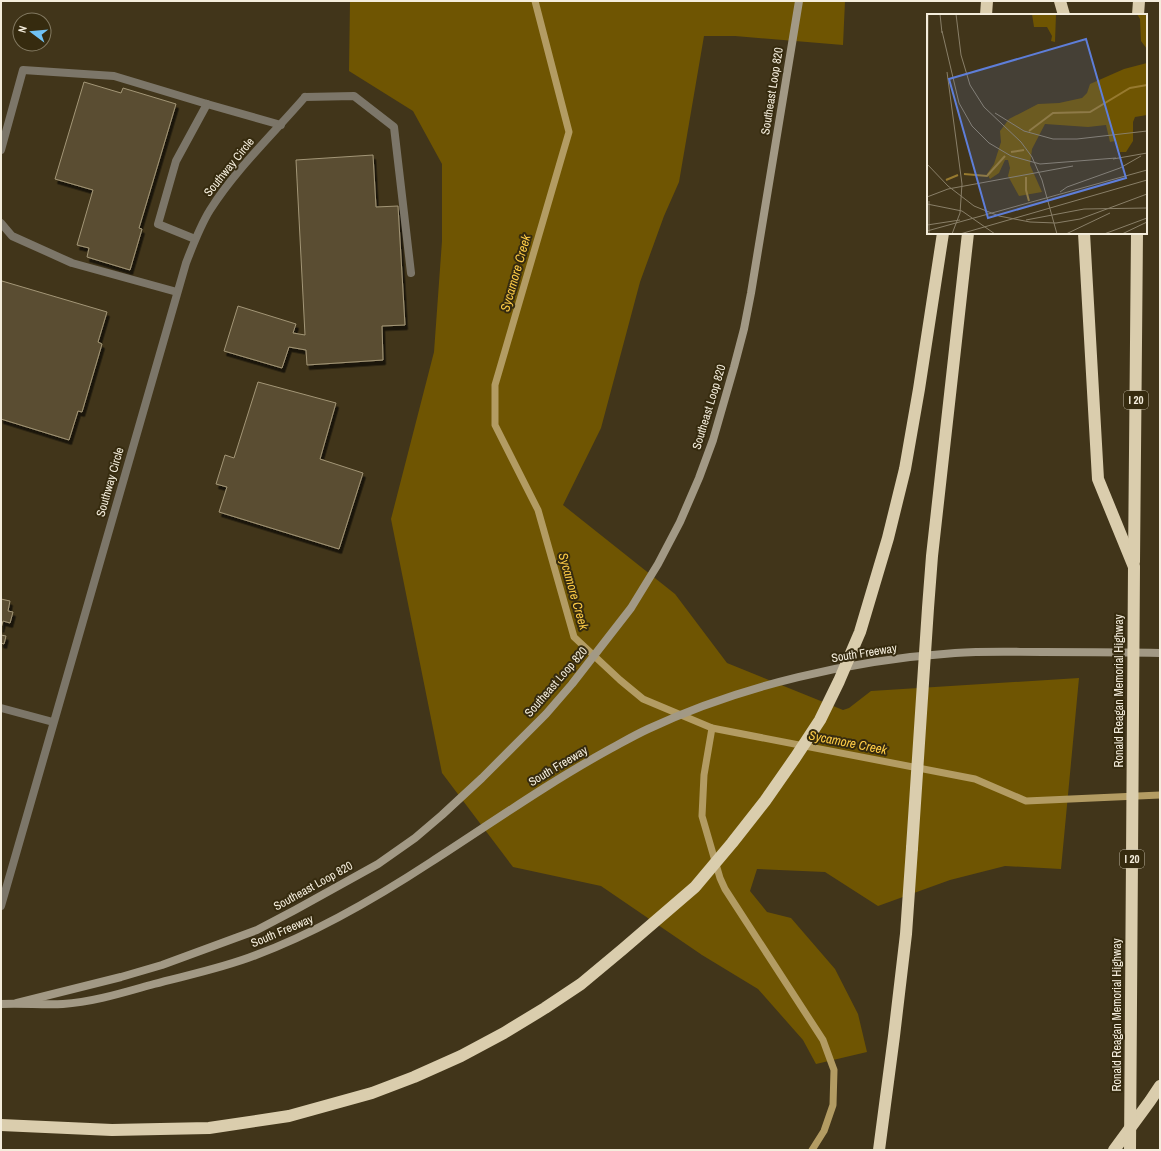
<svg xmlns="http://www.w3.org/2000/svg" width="1161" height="1151" font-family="'Archivo Narrow',sans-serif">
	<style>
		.green { fill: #6f5502 }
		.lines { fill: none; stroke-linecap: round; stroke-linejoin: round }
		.stream { stroke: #b39c63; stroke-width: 7 }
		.building { fill: #5a4e32; stroke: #a39677; filter: url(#shadow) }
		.service { stroke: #7c7669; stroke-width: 8 }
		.minor { stroke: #7c7669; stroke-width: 8 }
		.secondary { stroke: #a29985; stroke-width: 8 }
		.motorway { stroke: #dacdad; stroke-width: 12 }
		.motorway-bridge { stroke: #dacdad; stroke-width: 12 }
		.labels { text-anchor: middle; stroke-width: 4; stroke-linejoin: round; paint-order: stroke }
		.shield { fill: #362b0f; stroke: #bbb39e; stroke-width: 1 }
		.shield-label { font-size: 11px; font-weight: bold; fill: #f4eddc }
		.street-label { font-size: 12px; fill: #f4eddc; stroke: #362b0f }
		.water-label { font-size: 13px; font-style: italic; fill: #fdcb46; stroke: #362b0f }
		.inset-river { fill: none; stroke: #977a2f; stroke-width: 2 }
		.inset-road { fill: none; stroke: #897f68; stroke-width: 1 }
		.view { fill: #5e7ed9; fill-opacity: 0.15; stroke: #5e7ed9; stroke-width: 2 }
		.inset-edge { fill: none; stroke: #f4eddc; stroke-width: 2 }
	</style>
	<defs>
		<filter id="shadow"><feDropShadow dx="2.5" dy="4.5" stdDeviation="0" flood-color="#0009"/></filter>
	</defs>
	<rect width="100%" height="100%" fill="#41351a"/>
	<polygon class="green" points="350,1 845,1 843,45 735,36 704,36 679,182 664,216 640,282 601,428 563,505 675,594 727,663 843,710 849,708 871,691 1079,678 1061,869 1005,866 950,880 878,906 825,872 757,869 750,891 767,912 791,918 835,969 858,1014 867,1052 816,1064 803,1040 758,989 702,955 601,886 513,867 442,773 391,519 434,352 442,241 442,164 413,111 349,71"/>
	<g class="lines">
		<g class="stream">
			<polyline points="535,1 569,132 495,385 495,425 538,510 574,637 620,680 643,699 712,728 975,779 1026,801 1160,795"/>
			<polyline points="712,728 704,775 702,816 720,878 725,889 823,1040 834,1070 833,1105 824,1131 812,1150"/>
		</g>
	</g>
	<g class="building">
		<polygon points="84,82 121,93 123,88 176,104 139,228 142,229 130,270 87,257 89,248 77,245 93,190 55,179"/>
		<polygon points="373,155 376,207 398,206 405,325 382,326 383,360 307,365 306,350 289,347 282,368 224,351 238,306 296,324 293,333 305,335 296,160"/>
		<polygon points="2,281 107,312 98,342 102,344 82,412 78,411 69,440 1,419 1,284"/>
		<polygon points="258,382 336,403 320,459 363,473 339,549 219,512 227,487 216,484 225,455 234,458"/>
		<polygon points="1,599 10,601 8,611 13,612 10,623 3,621 1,628"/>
		<polygon points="1,635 6,636 4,644 1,643"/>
	</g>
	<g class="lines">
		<g class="service">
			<polyline points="305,97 354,96 394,127 411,273"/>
			<polyline points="1,150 23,70 114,76 207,104 281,125"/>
			<polyline points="1,223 12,236 72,263 177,292"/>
			<polyline points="195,239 158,224 176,161 207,104"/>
			<polyline points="1,708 53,722"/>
		</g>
		<path class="minor" d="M1 906 186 263C193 245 200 226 210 210 236 169 273 134 305 97"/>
		<g class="secondary">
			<polyline points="17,1003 121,977 162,965 257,930 295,910 378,864 415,838 442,815 482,778 546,714 572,684 631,608 658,564 680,522 699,478 713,440 734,367 744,329 751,293 799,1"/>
			<path d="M1 1004C22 1003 43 1005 63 1004 94 1002 125 992 154 984 188 975 223 968 256 955 318 932 376 898 431 862 490 824 548 783 610 749 623 742 635 735 648 729 742 685 852 660 955 653 984 651 1013 652 1042 652 1081 652 1121 652 1160 653"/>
		</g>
		<g class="motorway">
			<polyline points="1060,1 1064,15"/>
			<polyline points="986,15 987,1"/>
			<polyline points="1138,15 1139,1"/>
			<polyline points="1084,233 1098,479 1134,567"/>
			<polyline points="1134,562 1137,233"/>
			<polyline points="879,1150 894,1036 906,934 912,848"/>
		</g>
		<g class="motorway-bridge">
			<polyline points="912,848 928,608 932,556 968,233"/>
			<polyline points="1,1125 112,1130 209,1128 289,1116 372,1093 414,1077 461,1056 504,1033 545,1008 581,984 623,949 695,887 732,843 765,801 795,758 820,720 839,681 860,632 888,538 905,469 919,389 943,233"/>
			<polyline points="1114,1150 1150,1101 1160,1086"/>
			<polyline points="1130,1150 1134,567"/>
		</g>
	</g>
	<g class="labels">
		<g class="shield">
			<rect x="1124" y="391" width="24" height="18" rx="3"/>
			<rect x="1120" y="850" width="24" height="18" rx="3"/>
		</g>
		<g class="shield-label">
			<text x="1136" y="404">I 20</text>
			<text x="1132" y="863">I 20</text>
		</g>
		<g class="street-label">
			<text transform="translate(772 91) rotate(-81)" y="4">Southeast Loop 820</text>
			<text transform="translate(229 167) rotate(-51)" y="4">Southway Circle</text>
			<text transform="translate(709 407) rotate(-73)" y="4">Southeast Loop 820</text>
			<text transform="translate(110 482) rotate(-74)" y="4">Southway Circle</text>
			<text transform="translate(864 653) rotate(-9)" y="4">South Freeway</text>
			<text transform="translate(556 682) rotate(-49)" y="4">Southeast Loop 820</text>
			<text transform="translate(1119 691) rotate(-90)" y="4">Ronald Reagan Memorial Highway</text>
			<text transform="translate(558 766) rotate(-31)" y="4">South Freeway</text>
			<text transform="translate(313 886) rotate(-29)" y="4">Southeast Loop 820</text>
			<text transform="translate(282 931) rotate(-23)" y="4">South Freeway</text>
			<text transform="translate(1117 1015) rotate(-90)" y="4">Ronald Reagan Memorial Highway</text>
		</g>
		<g class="water-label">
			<text transform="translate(515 273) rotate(-74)" y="5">Sycamore Creek</text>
			<text transform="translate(574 591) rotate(74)" y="5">Sycamore Creek</text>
			<text transform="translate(848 742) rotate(11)" y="5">Sycamore Creek</text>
		</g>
	</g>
	<g transform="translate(927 14)">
		<rect width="220" height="220" fill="#41351a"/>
		<path d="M105 0H129L128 28 124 27 125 22 120 13H107ZM210 0H220V35L214 27 213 5ZM220 49V101L208 103 206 108V127L199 138H193L188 127 183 128 179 111 161 113 118 110 105 135 103 151 115 178 92 182 81 162 83 154 81 146H78L72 159 63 165 60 160 67 150 74 128 73 117 82 105 111 90 132 89 155 84 160 79 163 70 197 55Z" fill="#6f5502"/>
		<path class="inset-river" d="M102 117 126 99 163 98 203 74 220 71M84 138 97 136M37 160 60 162 78 142M99 163V176L102 187M19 166 31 161"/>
		<path class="inset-road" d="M13 0 15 19M29 0 34 41 43 71 57 93 94 128 105 143 115 166 130 220M15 17 32 89 45 112 62 129 84 142 113 150 189 144M20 58 35 170 33 199 25 220M68 99 97 117 126 125H150L220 117M186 145 220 139M0 150 21 172 47 192 72 202 103 208 129 209 153 205 220 180M0 177 1 0M133 178 140 173 193 154 214 142M0 183 21 175 146 152M0 190 35 197 68 220M99 206 157 195 220 194M0 211 33 206M0 217 220 156M2 220V187M33 220 220 166M139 220 183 199M177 220 220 204M195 220 220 208"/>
		<path class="view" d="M159 25 199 164 61 204 22 65Z"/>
		<rect width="220" height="220" class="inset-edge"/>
	</g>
	<rect width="1161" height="1151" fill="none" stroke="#f4eddc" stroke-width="4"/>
	<g transform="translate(32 32) rotate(286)"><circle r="19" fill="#362b0f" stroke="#827961"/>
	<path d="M0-3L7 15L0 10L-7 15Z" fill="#70c2f4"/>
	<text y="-6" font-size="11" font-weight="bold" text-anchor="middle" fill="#f4eddc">N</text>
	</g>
</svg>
